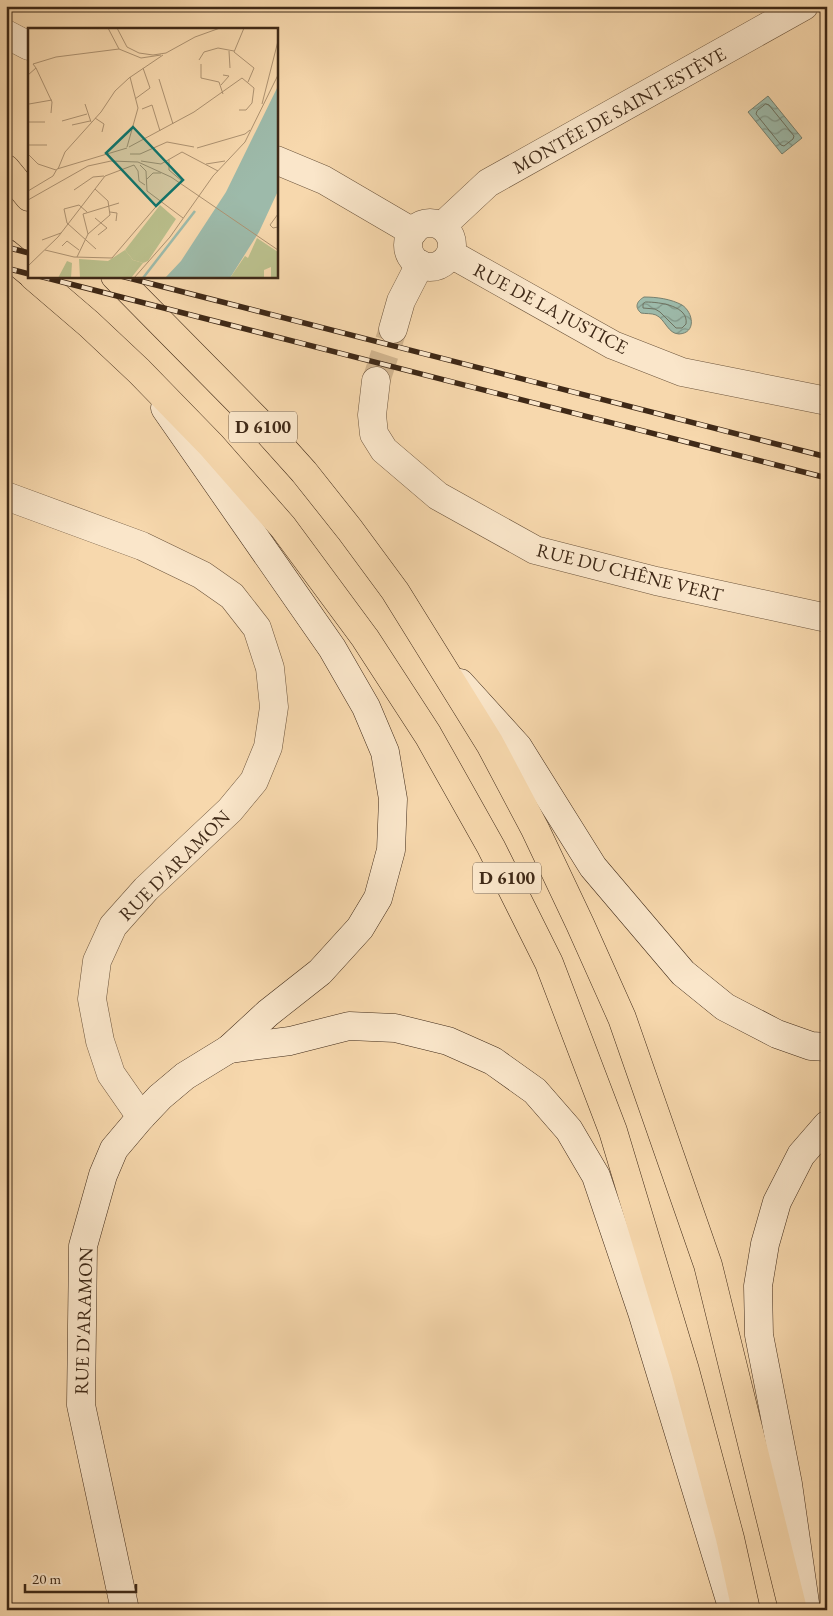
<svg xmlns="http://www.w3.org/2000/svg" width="833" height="1616" font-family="'EB Garamond',serif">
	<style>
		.water { fill: url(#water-waves); stroke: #77806f }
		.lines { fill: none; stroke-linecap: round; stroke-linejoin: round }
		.shore { stroke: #6e7260; stroke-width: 1 }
		.street-tunnel { stroke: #d2b58f; stroke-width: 28; stroke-dasharray: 28 14; stroke-linecap: butt }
		.street-casing { stroke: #6d553c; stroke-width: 29 }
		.secondary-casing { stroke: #3f2917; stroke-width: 29 }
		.primary-casing { stroke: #3f2917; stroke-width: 29 }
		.street { stroke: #fae6ca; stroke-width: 28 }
		.secondary { stroke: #fae6ca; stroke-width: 28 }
		.primary { stroke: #f7d8ad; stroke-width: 28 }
		.rail-casing { stroke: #3f2917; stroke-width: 5.5 }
		.rail { stroke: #fae6ca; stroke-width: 4; stroke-dasharray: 11; stroke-linecap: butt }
		.labels { text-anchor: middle; stroke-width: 4; stroke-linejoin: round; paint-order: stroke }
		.shield { fill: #fae6ca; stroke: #77624d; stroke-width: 1 }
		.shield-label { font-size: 18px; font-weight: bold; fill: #3f2917 }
		.street-label { font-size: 19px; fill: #3f2917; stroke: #fae6ca }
		.inset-river { fill: none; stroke: #9dbaaa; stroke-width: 2.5 }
		.inset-road { fill: none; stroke: #ad9271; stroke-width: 1 }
		.view { fill: #0f766e; fill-opacity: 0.15; stroke: #0f766e; stroke-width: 2.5 }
		.inset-edge { fill: none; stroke: #3f2917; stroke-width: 2.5 }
	</style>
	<defs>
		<pattern id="water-waves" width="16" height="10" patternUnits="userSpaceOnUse" patternTransform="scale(1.25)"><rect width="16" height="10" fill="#9dbaaa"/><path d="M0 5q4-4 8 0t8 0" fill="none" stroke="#819789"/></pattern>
	</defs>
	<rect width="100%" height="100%" fill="#f7d8ad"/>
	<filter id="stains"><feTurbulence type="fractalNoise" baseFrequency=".004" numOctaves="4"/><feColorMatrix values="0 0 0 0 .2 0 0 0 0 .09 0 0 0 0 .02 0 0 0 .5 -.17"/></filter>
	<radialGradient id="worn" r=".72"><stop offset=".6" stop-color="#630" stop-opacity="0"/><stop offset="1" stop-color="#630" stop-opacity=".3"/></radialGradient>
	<g class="water">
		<polygon points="768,96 802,138 782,154 748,112"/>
		<path d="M644 297C657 297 671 299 682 305 693 312 697 333 679 334 668 334 665 319 656 315 651 313 646 314 641 313 634 307 637 301 644 297Z"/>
	</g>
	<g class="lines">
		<g class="shore">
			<polygon points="766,104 769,105 794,136 793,139 784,146 781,145 756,114 757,111"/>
			<path d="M646 302C660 302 689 306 686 324L682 328H676L660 312 655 309 643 308V304Z"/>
		</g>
		<polyline class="street-tunnel" points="376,381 393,329"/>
		<g class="street-casing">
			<g id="street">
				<polyline points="6,34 29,46"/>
				<polyline points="276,160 324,180 413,232"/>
				<circle cx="430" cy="245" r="22"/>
				<polyline points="442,226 488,183 804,6"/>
				<polyline points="451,254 613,345 682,372 827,401"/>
				<polyline points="393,329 401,301 420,264"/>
				<polyline points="376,381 372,415 374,434 384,450 438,496 535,550 656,581 827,618"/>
				<polyline points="6,496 142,546 202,575 232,596 257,628 270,668 274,707 268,747 254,781 230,810 146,889 113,926 97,961 92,999 100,1041 111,1074 141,1117"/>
			</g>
		</g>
		<g class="secondary-casing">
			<g id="secondary">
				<polyline points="460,683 518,747 593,867 683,973 725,1007 777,1034 811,1046 827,1047"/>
				<polyline points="229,1049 290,1041 349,1026 395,1028 448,1041 493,1061 535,1091 569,1130 596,1176 642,1312 733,1610"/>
				<polyline points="125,1610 81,1405 83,1246 103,1175 114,1149 141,1117 160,1097 185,1076 229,1049 268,1013 320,972 360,928 378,898 391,850 393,799 385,752 366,707 332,648 165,408"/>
				<polyline points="806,1610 788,1484 759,1335 758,1286 765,1244 777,1202 801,1155 827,1125"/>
			</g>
		</g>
		<g class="primary-casing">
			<g id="primary">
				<polyline points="6,169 29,197"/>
				<polyline points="6,253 29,272"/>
				<polyline points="33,276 89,324 139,371 211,445 283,527 365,638 428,735 491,847 549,963 613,1131 685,1370 730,1538 746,1610"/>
				<polyline points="115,276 259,422 304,472 350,530 395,591 436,657 490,744 535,829 580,924 622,1018 708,1265 793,1610"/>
			</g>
		</g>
		<use href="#street" class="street"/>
		<use href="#secondary" class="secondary"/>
		<use href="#primary" class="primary"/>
		<g class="rail-casing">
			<g id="rail">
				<polyline points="6,247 29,253"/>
				<polyline points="6,268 29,274"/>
				<polyline points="39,276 827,478"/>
				<polyline points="121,276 827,457"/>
			</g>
		</g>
		<use href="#rail" class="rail"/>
	</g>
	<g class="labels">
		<g class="shield">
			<rect x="229" y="411.5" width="68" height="31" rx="4"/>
			<rect x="473" y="862.5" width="68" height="31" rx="4"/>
		</g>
		<g class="shield-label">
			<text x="263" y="433">D 6100</text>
			<text x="507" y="884">D 6100</text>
		</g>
		<g class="street-label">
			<text transform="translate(619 110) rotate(-29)" y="7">MONTÉE DE SAINT-ESTÈVE</text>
			<text transform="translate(551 308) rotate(28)" y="7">RUE DE LA JUSTICE</text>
			<text transform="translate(630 572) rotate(14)" y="7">RUE DU CHÊNE VERT</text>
			<text transform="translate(174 865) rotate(-45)" y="7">RUE D'ARAMON</text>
			<text transform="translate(83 1321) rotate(-88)" y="7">RUE D'ARAMON</text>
		</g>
	</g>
	<g transform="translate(28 28)">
		<rect width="250" height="250" fill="#f7d8ad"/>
		<path d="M132 177 148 191 120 233 115 235 105 232 97 222ZM229 210 250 224V250H243V239L236 242V250H202L217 228 220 230Z" fill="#babf8c"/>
		<path d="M97 222 105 232 115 235 103 250H52L51 231 80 233ZM39 233 44 235 43 250H30Z" fill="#babf8c"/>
		<path d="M250 58V163L231 204 202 250H137L153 233 198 164Z" fill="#9dbaaa"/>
		<path class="inset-river" d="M115 250 167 183"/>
		<path class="inset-road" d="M80 0 91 21 113 30 133 27M89 0 99 19 111 25 125 27 138 25 167 9 192 0M216 0 206 24 226 40 220 54M201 23 202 40M171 32 176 24 190 20 206 23M173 36V50L191 54 195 66M8 40 24 74 23 85M0 47 8 40 5 36 28 29 91 21M131 51 145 96M193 57 201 48 195 47M0 70V98M107 71 122 60 115 40M1 76 24 72M57 76 63 94M234 76 250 13M114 81 124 77 132 103M67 90 76 96 74 104M34 93 59 86M0 94H17M44 97 62 93M0 117H19M99 119 110 80 102 49M101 119 166 84 214 50 226 60 224 75 218 82H211M169 120 217 106 222 102M0 126 10 136 28 142M102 126H112L139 114 166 119M141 132V142L154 153M113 133 133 136 154 124 190 143M178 136 197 133M112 137 118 143 119 163 155 190M30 141 37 124 73 84 87 63 101 50 135 27M119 151 125 145H133M46 162 65 149 76 148M0 163 25 148 29 141 99 120M0 172 60 138 83 133 110 134 143 149 250 222M59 184 51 177 36 181 39 195 68 221M82 184 89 185 88 193M250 186 242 197 245 200 250 199M67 190 79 200 70 207M60 206 55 186 91 175M14 212 33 205M34 218 39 213 51 222M17 222 46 229 84 230 132 174M49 229 60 206 82 187 80 173 67 161M0 238 30 209 77 148 106 137 110 143 111 153 117 157M106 250 142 209 185 148 217 114 250 47"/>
		<path class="view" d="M105 99 155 152 128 178 78 125Z"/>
		<rect width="250" height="250" class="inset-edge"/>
	</g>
	<rect width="833" height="1616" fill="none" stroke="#f7d8ad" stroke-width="25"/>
	<rect x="8" y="8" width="818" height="1601" fill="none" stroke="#3f2917" stroke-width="2.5"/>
	<rect x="12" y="12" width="808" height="1591" fill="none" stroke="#3f2917"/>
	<path d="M25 1584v8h111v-8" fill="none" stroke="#3f2917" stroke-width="2.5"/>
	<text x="32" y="1584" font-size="15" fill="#3f2917" stroke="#fae6ca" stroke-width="4" paint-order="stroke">20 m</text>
	<rect width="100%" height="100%" filter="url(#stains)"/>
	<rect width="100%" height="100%" fill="url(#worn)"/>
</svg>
